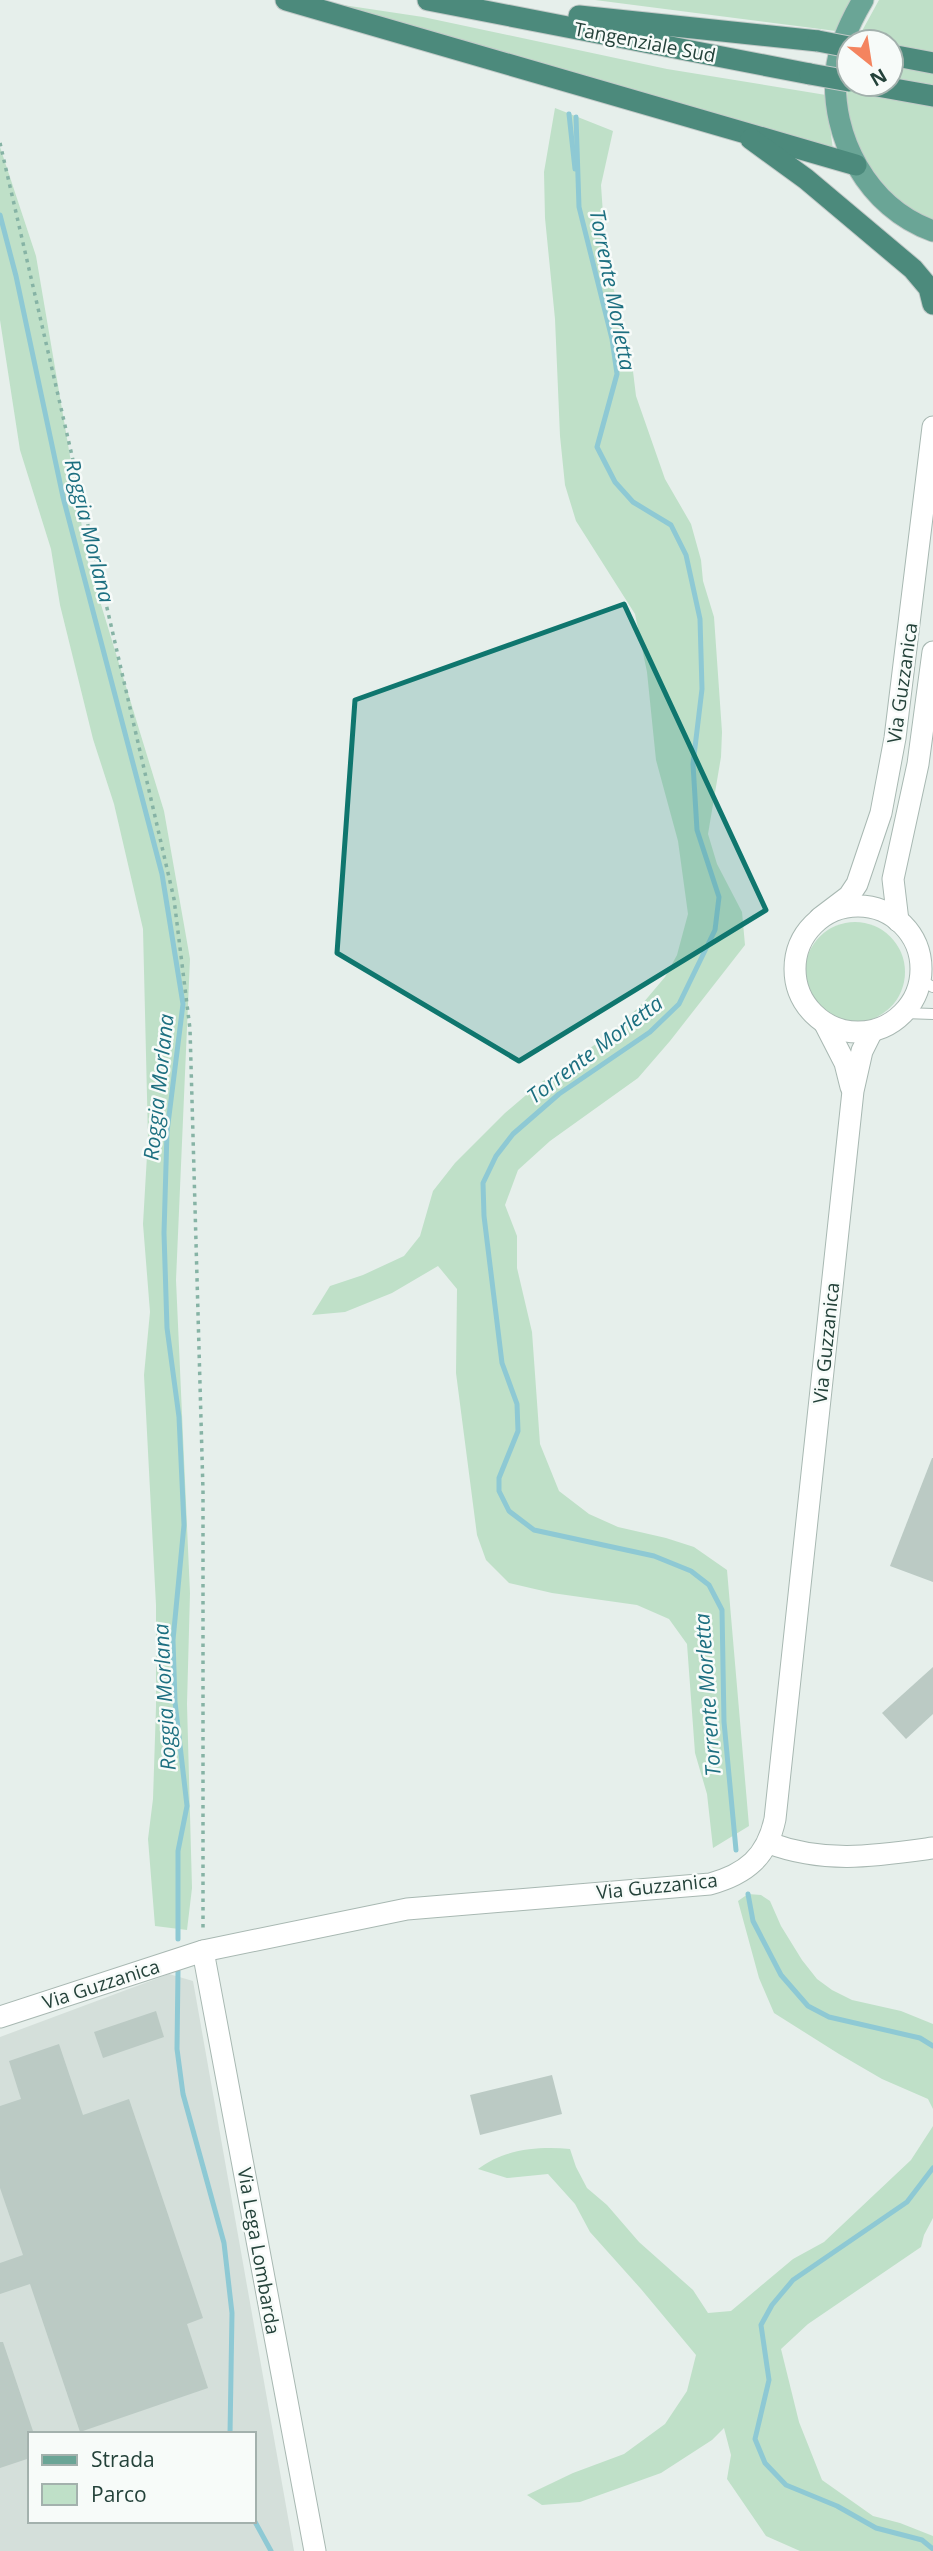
<svg xmlns="http://www.w3.org/2000/svg" width="933" height="2551" font-family="'Open Sans',sans-serif">
	<style>
		.built { fill: #d4dfda; fill-rule: evenodd }
		.green { fill: #bfe0c8 }
		.lines { fill: none; stroke-linecap: round; stroke-linejoin: round }
		.stream { stroke: #8ec9d4; stroke-width: 5 }
		.building { fill: #bbcac4 }
		.service-casing { stroke: #a8b8b2; stroke-width: 12 }
		.minor-casing { stroke: #a8b8b2; stroke-width: 23 }
		.primary-casing { stroke: #c2cac8; stroke-width: 23 }
		.trunk-casing { stroke: #c2cac8; stroke-width: 23 }
		.path { stroke: #86b3a5; stroke-width: 3.5; stroke-dasharray: 3.5 5; stroke-linecap: butt }
		.service { stroke: #fff; stroke-width: 10 }
		.minor { stroke: #fff; stroke-width: 21 }
		.primary { stroke: #6aa596; stroke-width: 21 }
		.trunk { stroke: #4c8a7c; stroke-width: 21 }
		.trunk-bridge-casing { stroke: #c2cac8; stroke-width: 23; stroke-linecap: butt }
		.trunk-bridge { stroke: #4c8a7c; stroke-width: 21 }
		.marked { fill: #0f766e; fill-opacity: 0.2; stroke: #0f766e; stroke-width: 5; stroke-linejoin: round }
		.labels { text-anchor: middle; stroke-width: 5; stroke-linejoin: round; paint-order: stroke }
		.street-label { font-size: 19px; fill: #24423a; stroke: #f7fbf9 }
		.water-label { font-size: 21px; font-style: italic; fill: #1c6f80; stroke: #f7fbf9 }
	</style>
	<rect width="100%" height="100%" fill="#e6efeb"/>
	<path class="built" d="M169 1974 193 1981 294 2551H0V2037ZM30 2434H254V2521H30Z"/>
	<g class="green">
		<polygon points="595,0 854,0 836,31"/>
		<path d="M879 0H933V220C928 218 922 217 918 215 891 200 854 150 849 120 846 105 847 90 849 76L891 84V42H856Z"/>
		<polygon points="323,2 423,17 667,69 826,95 833,150"/>
		<polygon points="555,108 613,131 601,185 606,258 632,363 636,396 665,479 691,524 701,560 703,581 714,617 722,732 721,757 708,834 717,864 742,912 745,945 670,1041 638,1078 550,1141 518,1170 505,1205 517,1236 517,1268 532,1332 540,1444 559,1491 589,1514 618,1527 666,1538 694,1547 727,1570 749,1826 713,1848 707,1794 695,1753 687,1644 669,1619 637,1605 552,1593 509,1583 486,1560 477,1535 456,1373 457,1289 438,1266 392,1293 345,1312 312,1315 330,1286 363,1275 404,1256 420,1236 433,1191 455,1163 505,1113 539,1084 610,1034 643,1003 665,977 677,955 688,914 678,841 656,760 647,672 635,614 576,521 565,485 560,436 555,319 545,218 544,172"/>
		<polygon points="0,147 36,256 88,562 164,811 190,959 176,1280 190,1593 187,1704 192,1888 187,1930 155,1926 148,1839 153,1799 156,1707 156,1605 144,1375 150,1312 143,1224 148,1138 143,929 114,804 93,739 60,605 51,549 20,450 0,320"/>
		<circle cx="855" cy="972" r="50"/>
		<polygon points="748,1894 761,1895 770,1901 781,1926 802,1960 817,1979 832,1990 852,2000 901,2011 933,2024 933,2109 928,2099 882,2079 839,2054 774,2013 759,1978 738,1901"/>
		<path d="M933 2126V2218L924 2235 921 2247 808 2324 781 2349 799 2422 822 2480 873 2516 900 2523 933 2536V2551H800L766 2536 727 2479 731 2455 724 2428 712 2440 661 2473 580 2502 542 2505 527 2495 573 2473 624 2454 665 2424 687 2391 696 2355 641 2289 590 2232 575 2204 548 2174 507 2178 478 2169C504 2149 539 2146 570 2149L576 2167 587 2188 607 2205 639 2242 693 2290 708 2313 731 2311 793 2259 824 2242 911 2160Z"/>
	</g>
	<g class="lines">
		<g class="stream">
			<polyline points="569,114 575,169"/>
			<polyline points="576,117 579,207 612,339 617,374 597,447 615,482 633,502 671,525 686,555 700,619 702,689 693,764 697,830 719,897 715,930 679,1004 650,1032 559,1094 513,1134 496,1156 483,1183 484,1216 502,1363 517,1404 518,1431 499,1478 499,1491 509,1511 534,1530 654,1556 691,1571 709,1585 722,1610 724,1722 736,1850"/>
			<polyline points="0,215 16,276 63,497 162,874 183,1004 167,1132 164,1233 167,1328 179,1417 184,1525 173,1640 175,1702 187,1806 178,1851 178,1939"/>
			<polyline points="748,1894 753,1921 781,1975 808,2006 829,2017 920,2038 933,2046"/>
			<polyline points="178,1971 177,2049 183,2094 224,2243 232,2313 230,2434"/>
			<polyline points="933,2168 907,2202 793,2280 772,2305 761,2325 769,2380 755,2439 765,2463 786,2485 837,2506 876,2528 922,2540 933,2549"/>
			<polyline points="254,2520 271,2551"/>
		</g>
	</g>
	<g class="building">
		<polygon points="932,1458 933,1458 933,1582 890,1566"/>
		<polygon points="933,1667 933,1714 906,1739 882,1713"/>
		<polygon points="156,2011 164,2037 103,2058 94,2032"/>
		<polygon points="59,2044 83,2115 129,2099 203,2318 187,2324 208,2388 80,2432 30,2284 0,2294 0,2263 23,2255 0,2188 0,2106 21,2099 9,2061"/>
		<polygon points="552,2075 562,2114 480,2135 470,2095"/>
		<polygon points="0,2342 3,2342 34,2434 30,2434 30,2458 0,2468"/>
	</g>
	<g class="lines">
		<g class="service-casing">
			<g id="service">
				<polyline points="920,980 933,987"/>
				<polyline points="904,1013 933,1014"/>
			</g>
		</g>
		<g class="minor-casing">
			<g id="minor">
				<circle cx="858" cy="969" r="63"/>
				<polyline points="820,918 849,896 857,884 881,813 895,738 933,427"/>
				<polyline points="898,921 893,879 918,764 933,652"/>
				<polyline points="825,1024 845,1063 851,1087"/>
				<path d="M769 1843C825 1864 875 1856 933 1848"/>
				<polyline points="203,1951 315,2551"/>
				<path d="M0 2017 203 1951 407 1909 710 1884C746 1874 767 1857 775 1819L853 1091 862 1051 872 1031"/>
			</g>
		</g>
		<g class="primary-casing">
			<path id="primary" d="M863 0C850 22 839 45 836 71 830 137 868 208 933 231"/>
		</g>
		<g class="trunk-casing">
			<g id="trunk">
				<polyline points="286,0 856,165"/>
				<polyline points="428,0 810,74"/>
				<polyline points="579,16 818,41"/>
				<polyline points="891,55 933,63"/>
				<polyline points="866,84 933,96"/>
				<polyline points="751,139 806,179 913,269 929,288 933,304"/>
			</g>
		</g>
		<polyline class="path" points="0,143 174,899 190,1029 203,1491 203,1931"/>
		<use href="#service" class="service"/>
		<use href="#minor" class="minor"/>
		<use href="#primary" class="primary"/>
		<use href="#trunk" class="trunk"/>
		<g class="trunk-bridge-casing">
			<g id="trunk-bridge">
				<polyline points="818,41 849,47"/>
				<polyline points="810,74 849,81"/>
			</g>
		</g>
		<use href="#trunk-bridge" class="trunk-bridge"/>
	</g>
	<path class="marked" d="M624 604 766 910 519 1061 337 953 355 700Z"/>
	<g class="labels">
		<g class="street-label">
			<text transform="translate(645 42) rotate(11)" y="7">Tangenziale Sud</text>
			<text transform="translate(902 683) rotate(-82)" y="7">Via Guzzanica</text>
			<text transform="translate(826 1343) rotate(-84)" y="7">Via Guzzanica</text>
			<text transform="translate(657 1886) rotate(-6)" y="7">Via Guzzanica</text>
			<text transform="translate(101 1984) rotate(-18)" y="7">Via Guzzanica</text>
			<text transform="translate(259 2251) rotate(80)" y="7">Via Lega Lombarda</text>
		</g>
		<g class="water-label">
			<text transform="translate(612 290) rotate(79)" y="7">Torrente Morletta</text>
			<text transform="translate(89 531) rotate(76)" y="7">Roggia Morlana</text>
			<text transform="translate(595 1050) rotate(-37)" y="7">Torrente Morletta</text>
			<text transform="translate(159 1087) rotate(-84)" y="7">Roggia Morlana</text>
			<text transform="translate(708 1695) rotate(-94)" y="7">Torrente Morletta</text>
			<text transform="translate(165 1697) rotate(-93)" y="7">Roggia Morlana</text>
		</g>
	</g>
	<rect x="28" y="2432" width="228" height="91" fill="#f7fbf9" stroke="#a3b1ad" stroke-width="2"/>
	<rect x="42" y="2455" width="35" height="10" fill="#6aa596" stroke="#a3b1ad" stroke-width="2"/>
	<text x="91" y="2467" font-size="21" fill="#24423a">Strada</text>
	<rect x="42" y="2484" width="35" height="21" fill="#bfe0c8" stroke="#a3b1ad" stroke-width="2"/>
	<text x="91" y="2502" font-size="21" fill="#24423a">Parco</text>
	<g transform="translate(870 63) rotate(150)"><circle r="33" fill="#f7fbf9" stroke="#a3b1ad" stroke-width="2"/>
	<path d="M0-5L12 26L0 18L-12 26Z" fill="#f4845f"/>
	<text y="-10" font-size="19" font-weight="bold" text-anchor="middle" fill="#24423a">N</text>
	</g>
</svg>
